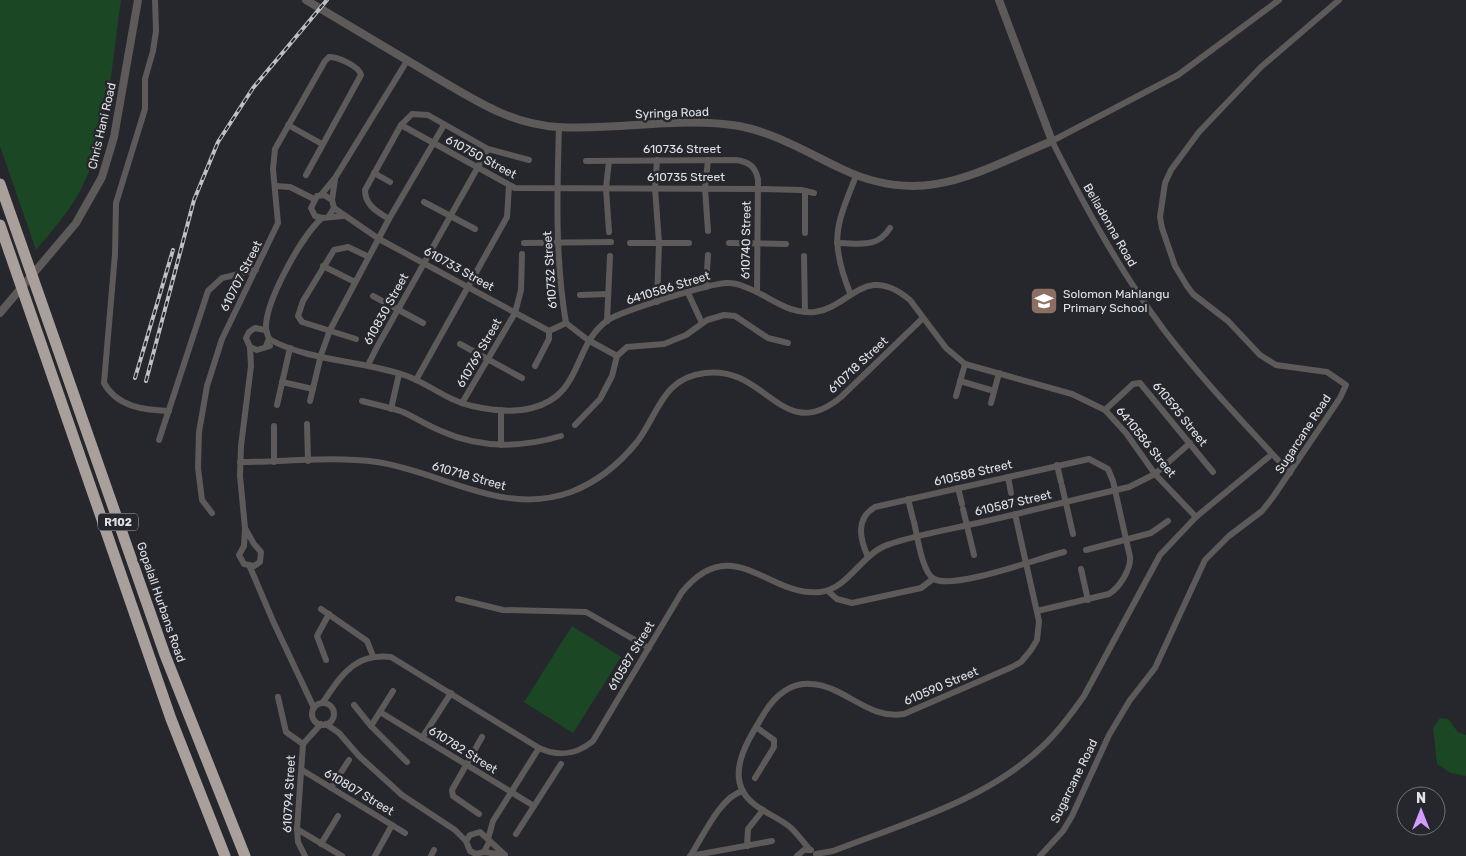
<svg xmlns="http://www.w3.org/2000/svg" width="1466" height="856" font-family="Rubik,sans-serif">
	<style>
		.green { fill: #1b4724 }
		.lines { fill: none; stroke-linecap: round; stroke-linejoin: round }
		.minor { stroke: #5d5a59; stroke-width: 6 }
		.tertiary { stroke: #5d5a59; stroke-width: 8 }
		.motorway { stroke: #a9a09c; stroke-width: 11 }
		.rail-casing { stroke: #bec0c4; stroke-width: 4 }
		.rail { stroke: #25272d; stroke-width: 2; stroke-dasharray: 5.5; stroke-linecap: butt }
		.labels { text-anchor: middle; stroke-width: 5; stroke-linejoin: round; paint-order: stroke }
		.shield { fill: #25272d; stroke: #a8aaae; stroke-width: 1 }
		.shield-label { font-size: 11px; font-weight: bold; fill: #e0e2e6 }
		.street-label { font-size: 12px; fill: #e0e2e6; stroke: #25272d }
		.poi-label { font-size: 12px; fill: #e0e2e6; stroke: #25272d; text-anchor: start }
	</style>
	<rect width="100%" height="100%" fill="#25272d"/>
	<g class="green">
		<path d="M0 0H121C112 60 108 142 78 195 66 215 51 232 36 250L0 146Z"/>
		<polygon points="572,626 621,657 573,733 524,702"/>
		<polygon points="1440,718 1448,719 1458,732 1466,735 1466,776 1451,773 1437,764 1433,728"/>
	</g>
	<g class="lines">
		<g class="minor">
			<path d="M155 0 156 31 153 51 145 79V109L116 203 115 254 104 383C117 407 144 410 169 411"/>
			<path d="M1279 0 1178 75 1052 141C1085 207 1120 271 1164 330 1203 381 1247 426 1290 473"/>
			<polyline points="288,125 322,144"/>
			<polyline points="401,125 515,188 758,189 801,190 814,193"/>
			<path d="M559 127C557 192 555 259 566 323L588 340 617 356"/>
			<polyline points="708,160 705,188 708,231"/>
			<path d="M586 161 736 160C749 162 755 166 758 179L757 292"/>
			<polyline points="374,173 390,182"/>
			<polyline points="275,186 290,187 314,199"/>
			<polyline points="321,195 335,178 407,61"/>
			<polyline points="332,200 335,179"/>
			<polyline points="424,202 475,229"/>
			<polyline points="334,208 379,239 549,331 566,323"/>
			<polyline points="329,216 334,208 332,200 324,195 317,196 311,208 315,216 322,218 343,216"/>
			<path d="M389 219C378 212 365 206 365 190L401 125 412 114 428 115 488 149 529 160"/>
			<polyline points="609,232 606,188 609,161"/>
			<polyline points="805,233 805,191"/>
			<polyline points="524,243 611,242"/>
			<polyline points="630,243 689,243"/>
			<polyline points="729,243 786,244"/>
			<path d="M837 243C859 243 877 249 890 228"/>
			<polyline points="804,256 805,312"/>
			<polyline points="323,266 355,282"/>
			<polyline points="706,287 708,255"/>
			<polyline points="688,293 702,323"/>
			<path d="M850 293C829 240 836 226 856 176"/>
			<polyline points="580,295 608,294"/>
			<polyline points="373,296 423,323"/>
			<polyline points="657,302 659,243 655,188 657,160"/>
			<polyline points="607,321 610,256"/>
			<path d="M269 339C310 362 363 360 407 376 429 384 448 401 472 406 490 410 513 413 532 408 584 395 572 345 608 320 622 311 711 283 727 283 733 283 739 284 745 287 769 295 787 315 815 312 851 307 865 262 910 300L946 348 965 364 1072 394 1105 410 1126 433 1155 474 1196 517"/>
			<polyline points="356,339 302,322 298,316 303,301 334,250 348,247 369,257"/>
			<polyline points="460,344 522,378"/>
			<path d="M266 346 269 339C268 335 266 332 266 328 265 302 302 235 322 218"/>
			<polyline points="250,347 257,350 270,346"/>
			<polyline points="368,365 377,347 488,149"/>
			<polyline points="535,366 549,339 549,331"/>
			<polyline points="416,380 507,217 509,186"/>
			<polyline points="960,381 994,391"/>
			<polyline points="282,382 313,389"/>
			<polyline points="956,396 965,364"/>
			<polyline points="310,401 321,355 330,330 389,219 444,125"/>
			<path d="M362 401C376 405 390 407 403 412 416 418 428 426 441 431 479 448 521 448 561 436"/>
			<polyline points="462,403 515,313 521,290 522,254"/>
			<polyline points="991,403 999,373"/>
			<polyline points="277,405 290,348"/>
			<polyline points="391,409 399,374"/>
			<polyline points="501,410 501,445"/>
			<polyline points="1105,410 1133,384 1140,383 1213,472"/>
			<polyline points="307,424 308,461"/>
			<polyline points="575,425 600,399 612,376 617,356 627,347 664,344 686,335 707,320 724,315 735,316 768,338 788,343"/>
			<polyline points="274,426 274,462"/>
			<polyline points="159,440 208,291 222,278 256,270"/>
			<path d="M240 462C285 462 332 456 377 462 443 472 503 517 571 492 597 482 620 463 637 442 659 413 662 378 705 373 767 365 782 446 841 397L923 318"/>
			<polyline points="1057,465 1061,482"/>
			<polyline points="1008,477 1011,493"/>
			<polyline points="1062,486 1073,534"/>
			<polyline points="958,488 962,504"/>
			<polyline points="908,499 913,519"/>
			<polyline points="963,509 974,555"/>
			<path d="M212 513 202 500 198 468 199 432 207 386 222 339 278 223 273 169 275 149 325 61 329 57C338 57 359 66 361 75L306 175"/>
			<path d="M914 522C917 534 922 573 934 579 954 590 1039 558 1064 552"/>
			<polyline points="245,528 254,544 261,552 260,562 254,566 244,564 239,555 244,546 245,528 240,476 241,446 251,366 250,347 246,338 249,332 255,328 265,330"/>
			<polyline points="1086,550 1151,533 1168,521"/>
			<path d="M868 557C860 539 855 519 875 507L1089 459 1108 469 1113 481 1130 557C1131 569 1120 587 1109 594L1037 611"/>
			<polyline points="250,567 273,621 314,708"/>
			<polyline points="1081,569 1088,600"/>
			<polyline points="828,591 837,599 852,603 921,588 933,579"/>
			<polyline points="458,599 503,610 586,612 649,648"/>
			<polyline points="321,609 367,641 373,656"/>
			<polyline points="326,660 317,636 329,614"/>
			<polyline points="278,697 286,732 303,744"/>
			<path d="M323 702C342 675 354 653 391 657L539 748C559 757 576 755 593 741L682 592C733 530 769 598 820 592 849 589 862 552 890 544 920 534 952 529 982 522 1031 511 1080 498 1129 487L1155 474 1190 443"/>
			<circle cx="323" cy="714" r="11"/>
			<polyline points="354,705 371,726 407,762"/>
			<polyline points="380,712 534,806"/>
			<polyline points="326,724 339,733 359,756 402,795 455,830 466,841"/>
			<polyline points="371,726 393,691"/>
			<polyline points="422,738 451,693"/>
			<polyline points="302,770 405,833"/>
			<polyline points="755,778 774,747 774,740 756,727"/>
			<polyline points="331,788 349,760"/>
			<polyline points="479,814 453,796 452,790 482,737"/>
			<polyline points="297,829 342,856"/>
			<polyline points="516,834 561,764"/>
			<polyline points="488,839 493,821 539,748"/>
			<polyline points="489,842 484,852 476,854 470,851 466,841 470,835 480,832 505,855"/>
			<polyline points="321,844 338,816"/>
			<polyline points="747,846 748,829 763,810"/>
			<path d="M810 850C803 842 797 833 790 827 779 818 765 813 754 804 721 778 749 739 765 712 775 696 791 682 811 684 846 686 867 720 904 714L1012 667 1021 662 1031 650 1037 640 1039 621 1015 514"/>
			<polyline points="484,852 504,855"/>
			<path d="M816 854 833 851C905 823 987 800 1043 746 1059 731 1072 713 1084 696L1160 555 1196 517 1272 454"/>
			<path d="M691 855C703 836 721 796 743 791"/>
			<polyline points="305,856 298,842 297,829 303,744 321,724"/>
			<polyline points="375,856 392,825"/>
			<polyline points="431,856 434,850"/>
			<polyline points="690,856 772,841"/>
			<polyline points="797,856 804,850 811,850"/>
			<polyline points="1040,856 1063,831 1072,816 1109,735 1130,700 1155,668 1205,560 1229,536 1262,511 1273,497 1340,398 1346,385 1327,372 1276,365 1260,355 1228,321 1193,294 1187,286 1175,266 1162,228 1160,217 1165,183 1171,170 1199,132 1261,67 1339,0"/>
		</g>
		<g class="tertiary">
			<path d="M306 0C349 26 393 52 437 78 476 101 511 124 558 127 618 131 679 116 739 126 776 133 808 153 842 169 924 208 977 172 1052 141L999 0"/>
			<polyline points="0,313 76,223 102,177 114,137 138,0"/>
		</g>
		<g class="motorway">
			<polyline points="0,184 165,655 245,856"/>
			<polyline points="0,225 171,719 225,856"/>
		</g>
		<g class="rail-casing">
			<g id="rail">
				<polyline points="135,378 173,250"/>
				<polyline points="146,381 194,200 218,142 253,88 327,0"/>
			</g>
		</g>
		<use href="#rail" class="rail"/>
	</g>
	<defs>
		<g id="school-square" transform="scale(1.4375)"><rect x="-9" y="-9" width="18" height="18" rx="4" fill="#8d6e63" stroke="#25272d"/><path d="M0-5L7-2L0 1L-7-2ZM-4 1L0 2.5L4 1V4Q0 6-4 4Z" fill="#fff"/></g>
	</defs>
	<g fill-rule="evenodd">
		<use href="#school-square" x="1044" y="301"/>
	</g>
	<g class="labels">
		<rect class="shield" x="98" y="513.5" width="40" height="17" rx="4"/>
		<g class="shield-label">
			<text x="118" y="526">R102</text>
		</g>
		<g class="street-label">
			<text transform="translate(672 113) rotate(-2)" y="4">Syringa Road</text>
			<text transform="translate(102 126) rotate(-77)" y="4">Chris Hani Road</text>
			<text x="682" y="153">610736 Street</text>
			<text transform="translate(481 157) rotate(28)" y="4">610750 Street</text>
			<text x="686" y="181">610735 Street</text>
			<text transform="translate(1110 225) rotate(60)" y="4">Belladonna Road</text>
			<text transform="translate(746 240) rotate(-89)" y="4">610740 Street</text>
			<text transform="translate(459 269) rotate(29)" y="4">610733 Street</text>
			<text transform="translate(550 270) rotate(-94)" y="4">610732 Street</text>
			<text transform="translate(241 276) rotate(-63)" y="4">610707 Street</text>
			<text transform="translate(668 288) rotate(-17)" y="4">6410586 Street</text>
			<text transform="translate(386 309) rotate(-61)" y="4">610830 Street</text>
			<text transform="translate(479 353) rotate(-60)" y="4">610769 Street</text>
			<text transform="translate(858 365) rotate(-43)" y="4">610718 Street</text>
			<text transform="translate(1180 414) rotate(51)" y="4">610595 Street</text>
			<text transform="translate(1303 434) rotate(-57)" y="4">Sugarcane Road</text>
			<text transform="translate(1146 442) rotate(51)" y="4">6410586 Street</text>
			<text transform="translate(973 473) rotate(-13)" y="4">610588 Street</text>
			<text transform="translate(469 476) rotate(16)" y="4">610718 Street</text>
			<text transform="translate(1013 503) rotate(-13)" y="4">610587 Street</text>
			<text transform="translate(161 602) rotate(71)" y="4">Gopalall Hurbans Road</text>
			<text transform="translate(631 656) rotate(-59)" y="4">610587 Street</text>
			<text transform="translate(941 686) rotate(-23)" y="4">610590 Street</text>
			<text transform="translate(463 750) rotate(32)" y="4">610782 Street</text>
			<text transform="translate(1074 781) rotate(-64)" y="4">Sugarcane Road</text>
			<text transform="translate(359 792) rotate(31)" y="4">610807 Street</text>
			<text transform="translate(289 794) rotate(-87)" y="4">610794 Street</text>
		</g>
		<g class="poi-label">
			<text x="1063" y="298">Solomon Mahlangu<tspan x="1063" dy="14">Primary School</tspan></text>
		</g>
	</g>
	<g transform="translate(1421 811)"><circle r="24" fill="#25272d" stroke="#707277"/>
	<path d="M0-4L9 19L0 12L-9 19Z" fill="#d19dfe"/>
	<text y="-8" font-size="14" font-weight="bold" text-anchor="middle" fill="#e0e2e6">N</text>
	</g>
</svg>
